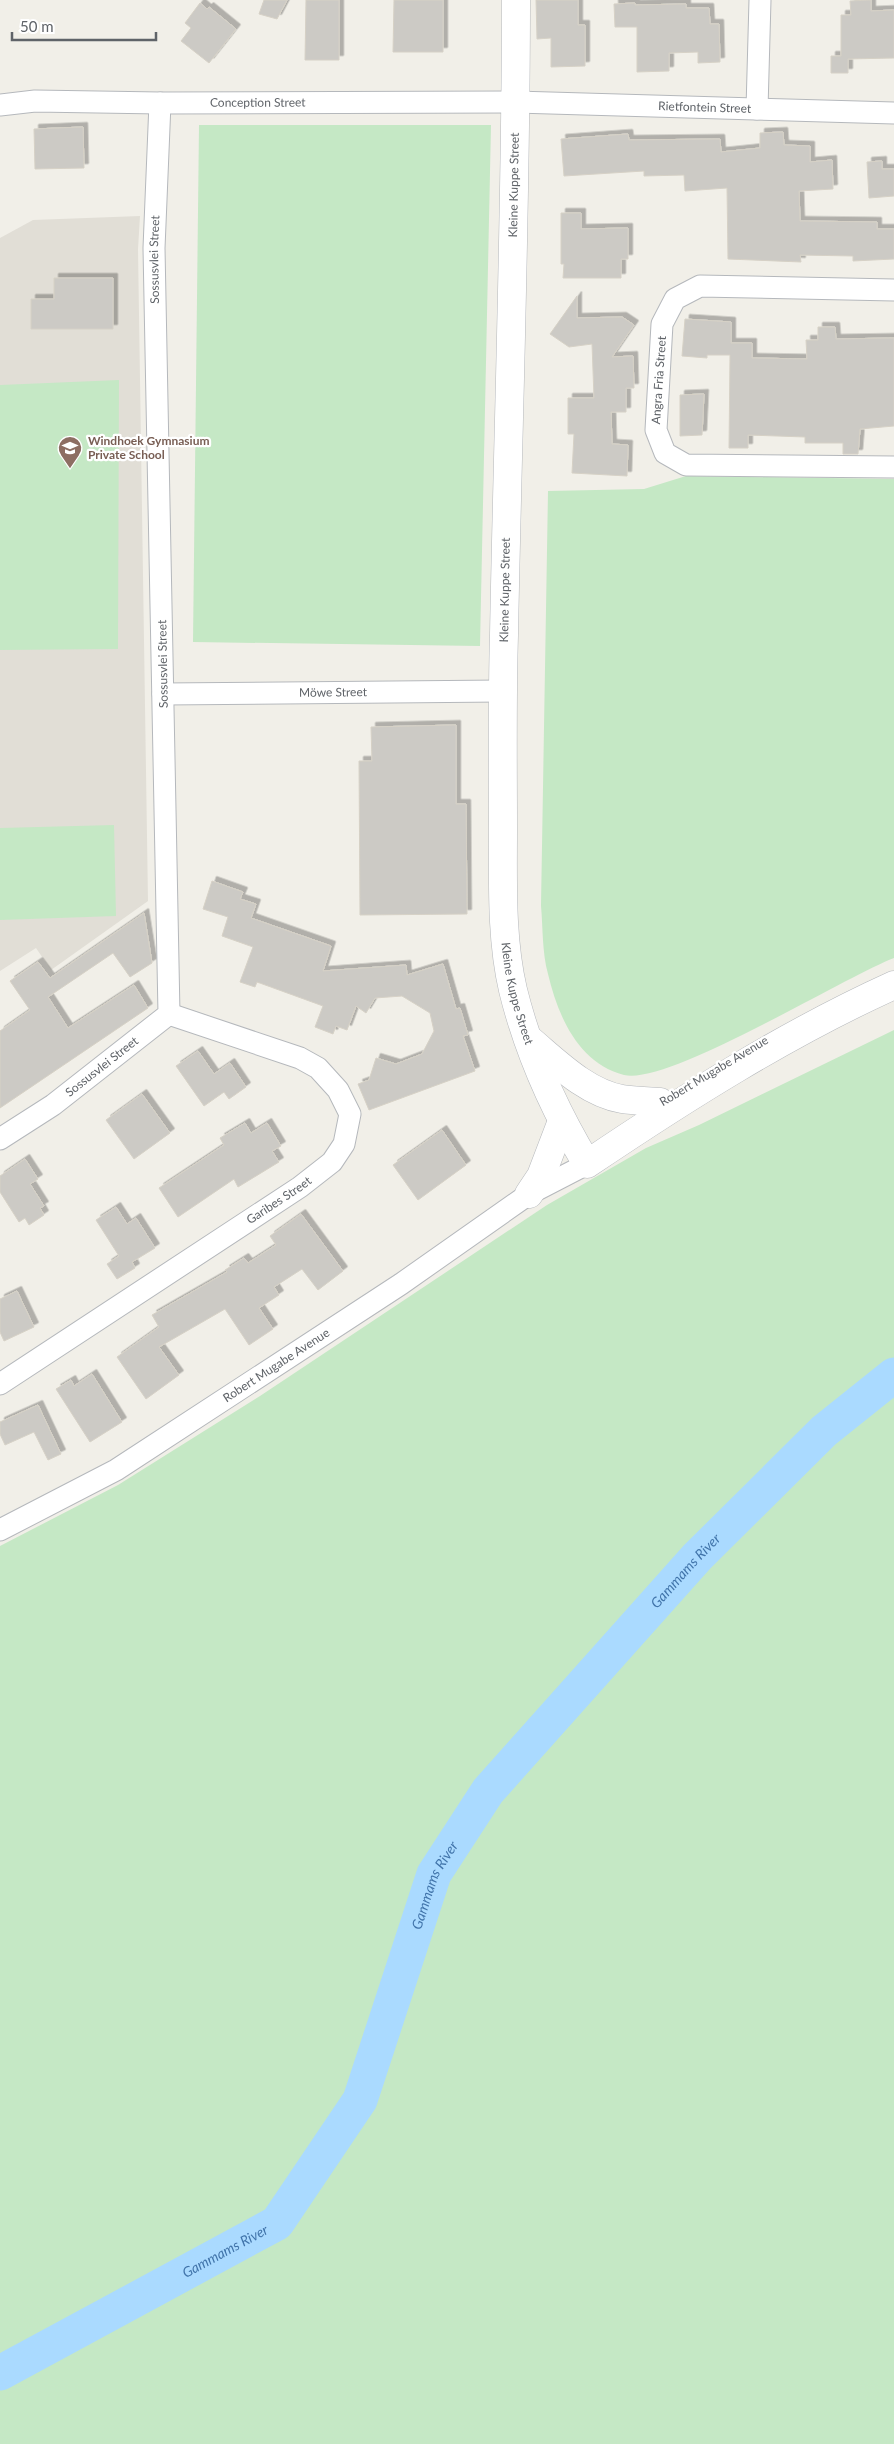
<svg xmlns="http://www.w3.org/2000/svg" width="894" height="2444" font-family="Lato,sans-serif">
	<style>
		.education { fill: #e1ded6 }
		.green { fill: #c5e8c5 }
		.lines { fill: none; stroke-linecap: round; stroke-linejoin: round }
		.river { stroke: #aadaff; stroke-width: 35 }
		.building { fill: #cccac5; stroke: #d6d1c6; filter: url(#shadow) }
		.minor-casing { stroke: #b5b8bc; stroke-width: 23 }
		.tertiary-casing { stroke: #b5b8bc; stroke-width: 29 }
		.minor { stroke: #fff; stroke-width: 21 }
		.tertiary { stroke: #fff; stroke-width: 28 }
		.labels { text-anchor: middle; stroke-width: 4.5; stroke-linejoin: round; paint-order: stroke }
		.street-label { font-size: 12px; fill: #5f6368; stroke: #fff }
		.education-label { font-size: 12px; font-weight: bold; fill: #785e54; stroke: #fff; text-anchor: start }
		.water-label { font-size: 14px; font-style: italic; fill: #4174aa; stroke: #fff }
	</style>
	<defs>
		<filter id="shadow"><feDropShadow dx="4.5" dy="-4.5" stdDeviation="0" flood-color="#0004"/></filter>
	</defs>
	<rect width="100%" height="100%" fill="#f1efe8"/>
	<polygon class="education" points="140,216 138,249 148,901 51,970 36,948 0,971 0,238 33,220"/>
	<g class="green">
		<polygon points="199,125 491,125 480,646 193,642"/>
		<polygon points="119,380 118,649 0,650 0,385"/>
		<path d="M686 476 894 479V958C842 978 668 1086 624 1075 578 1063 558 1016 548 974 542 952 543 928 541 906L548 491 644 489Z"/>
		<polygon points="114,825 116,916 0,920 0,828"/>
		<polygon points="894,1030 894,2444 0,2444 0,1546 118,1485 260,1396 547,1205 646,1148 699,1125"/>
	</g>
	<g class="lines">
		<path class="river" id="s1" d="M0 2373 277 2223 360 2100 434 1874 488 1791 697 1557 824 1431 894 1375"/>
	</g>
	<g class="building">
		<polygon points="264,0 287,0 277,19 259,14"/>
		<polygon points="306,0 339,0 339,60 305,60"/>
		<polygon points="394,0 443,0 443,52 393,52"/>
		<polygon points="536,0 578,0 578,25 585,25 585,66 551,67 551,38 537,39"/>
		<polygon points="871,0 871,11 894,10 894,58 848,59 848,73 831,73 831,56 841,56 841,15 851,15 850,1"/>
		<polygon points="200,3 207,9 209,7 236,29 209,63 181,41 191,28 185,23"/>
		<polygon points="635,3 635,5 686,4 686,8 709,8 710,24 719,24 720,62 698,63 698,52 669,53 669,71 637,72 637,27 615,27 614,4"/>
		<polygon points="83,127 84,168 35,169 34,129"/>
		<polygon points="783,132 784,145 810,146 810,162 832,160 833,189 799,191 800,221 877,222 877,229 894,229 894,259 853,261 853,256 800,255 801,262 728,259 727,188 685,191 684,175 644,176 644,171 564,176 561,139 628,134 629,140 720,139 721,152 760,148 760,133"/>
		<polygon points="882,161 882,169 894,169 894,196 869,198 867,162"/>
		<polygon points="561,213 581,213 581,229 628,228 628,259 621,259 621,278 563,278 564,264 561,264"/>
		<polygon points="54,278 113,278 113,329 31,329 31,299 54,299"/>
		<polygon points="577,296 577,318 622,317 634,325 612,357 633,356 634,388 626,388 626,412 611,412 612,444 628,445 627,476 572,473 574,434 568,434 568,398 594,398 592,344 569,347 550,334"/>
		<polygon points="685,319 731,322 731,343 752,343 752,358 807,359 806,340 818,340 818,327 835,327 836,339 894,338 894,426 860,429 858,454 843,454 843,443 805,443 805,437 748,435 748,448 729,448 730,355 707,355 707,358 682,356"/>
		<polygon points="704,394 702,435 680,436 680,395"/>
		<polygon points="456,725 456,804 466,804 467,914 360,915 359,761 372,761 371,727"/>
		<polygon points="212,881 243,892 240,899 256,904 251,918 331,946 323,971 406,965 407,975 443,964 456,1009 460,1008 468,1035 463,1036 475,1071 369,1110 358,1084 369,1080 376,1058 396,1064 422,1054 434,1031 430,1013 402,996 375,998 366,1013 356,1006 347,1030 336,1026 333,1034 315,1027 323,1006 257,982 255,987 240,982 253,947 222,936 228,917 203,909"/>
		<polygon points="144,913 152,963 130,977 113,953 48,997 68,1028 134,985 148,1008 0,1108 0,1031 30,1010 10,981 38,962 50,978"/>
		<polygon points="198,1051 214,1074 230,1063 246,1087 229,1099 224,1092 204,1106 176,1066"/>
		<polygon points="142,1094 170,1133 134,1159 106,1120"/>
		<polygon points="245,1123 251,1133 267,1123 281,1146 272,1151 279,1162 238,1187 234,1179 178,1217 159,1188 224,1145 220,1138"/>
		<polygon points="442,1130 466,1165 418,1200 393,1165"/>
		<polygon points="25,1159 38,1179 30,1184 44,1206 40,1208 44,1215 29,1225 25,1218 19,1222 0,1192 0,1176"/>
		<polygon points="116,1207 127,1224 136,1218 155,1248 132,1262 135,1268 117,1279 107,1264 119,1256 96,1220"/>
		<polygon points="301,1214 343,1271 318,1290 302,1269 274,1287 279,1295 259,1308 273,1329 249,1345 225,1309 159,1347 179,1375 146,1399 117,1357 159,1327 152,1315 227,1272 225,1270 244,1258 248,1263 276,1245 270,1236"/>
		<polygon points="17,1291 34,1327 4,1341 0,1332 0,1299"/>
		<polygon points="92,1374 122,1422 90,1442 56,1389 71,1380 74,1386"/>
		<polygon points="38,1405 61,1454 48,1460 34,1432 5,1445 0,1434 0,1422"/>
	</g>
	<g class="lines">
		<g class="minor-casing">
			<g id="minor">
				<path id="s2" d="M0 105 35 101 160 103 516 102 894 113"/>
				<polyline points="757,109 760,0"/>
				<polyline points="894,290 700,286 675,299 662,324 656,430 665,453 686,465 894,467"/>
				<path id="s3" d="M163 694 502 691"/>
				<path id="s4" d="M0 1139 53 1105 169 1014 154 248 160 103"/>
				<path id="s5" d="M0 1384 300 1187 332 1162 344 1144 350 1114 338 1090 318 1068 300 1058 169 1014"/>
				<path id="s6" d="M0 1530 116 1470 401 1284 529 1194 587 1164"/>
			</g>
		</g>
		<g class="tertiary-casing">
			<g id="tertiary">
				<path id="s7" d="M516 0C516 212 508 423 504 635 502 700 503 765 503 831 503 883 501 939 513 990 528 1051 555 1111 587 1164 685 1098 786 1034 894 985"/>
				<path d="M531 1041C557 1063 587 1093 622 1099 634 1101 648 1101 660 1102"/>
				<polyline points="529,1194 541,1176 562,1121"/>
			</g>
		</g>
		<use href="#minor" class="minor"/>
		<use href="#tertiary" class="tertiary"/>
	</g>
	<defs>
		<g id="school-pin" transform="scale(1.25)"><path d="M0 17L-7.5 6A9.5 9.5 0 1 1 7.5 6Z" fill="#8d6e63" stroke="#fff"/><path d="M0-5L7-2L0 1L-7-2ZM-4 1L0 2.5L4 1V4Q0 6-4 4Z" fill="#fff"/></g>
	</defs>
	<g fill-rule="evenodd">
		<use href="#school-pin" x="70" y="448"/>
	</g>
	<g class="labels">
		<g class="street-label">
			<text dy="4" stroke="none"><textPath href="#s2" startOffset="258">Conception Street</textPath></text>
			<text dy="4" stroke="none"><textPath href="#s2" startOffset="705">Rietfontein Street</textPath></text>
			<text transform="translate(514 185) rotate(-89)" y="4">Kleine Kuppe Street</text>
			<text dy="4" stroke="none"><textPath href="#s4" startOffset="965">Sossusvlei Street</textPath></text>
			<text transform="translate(659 380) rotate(-86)" y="4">Angra Fria Street</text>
			<text transform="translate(505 590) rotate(-89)" y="4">Kleine Kuppe Street</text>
			<text transform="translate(163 664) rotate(-91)" y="4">Sossusvlei Street</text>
			<text dy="4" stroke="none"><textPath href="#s3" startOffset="170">Möwe Street</textPath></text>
			<text dy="4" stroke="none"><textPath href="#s7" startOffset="995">Kleine Kuppe Street</textPath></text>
			<text dy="4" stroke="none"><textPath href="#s4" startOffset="125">Sossusvlei Street</textPath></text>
			<text transform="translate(714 1071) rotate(-31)" y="4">Robert Mugabe Avenue</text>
			<text dy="4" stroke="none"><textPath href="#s5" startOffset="334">Garibes Street</textPath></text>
			<text dy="4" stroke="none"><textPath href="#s6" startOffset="322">Robert Mugabe Avenue</textPath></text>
		</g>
		<g class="education-label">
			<text x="88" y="445">Windhoek Gymnasium<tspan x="88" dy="14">Private School</tspan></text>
		</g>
		<g class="water-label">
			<text dy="5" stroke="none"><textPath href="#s1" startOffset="1096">Gammams River</textPath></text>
			<text dy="5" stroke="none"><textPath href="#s1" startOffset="691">Gammams River</textPath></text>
			<text dy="5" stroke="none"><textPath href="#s1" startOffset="256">Gammams River</textPath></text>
		</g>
	</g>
	<path d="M12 32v8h144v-8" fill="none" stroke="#5f6368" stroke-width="2.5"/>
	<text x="20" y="32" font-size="15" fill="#5f6368" stroke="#ffffff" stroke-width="4" paint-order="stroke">50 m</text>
</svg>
